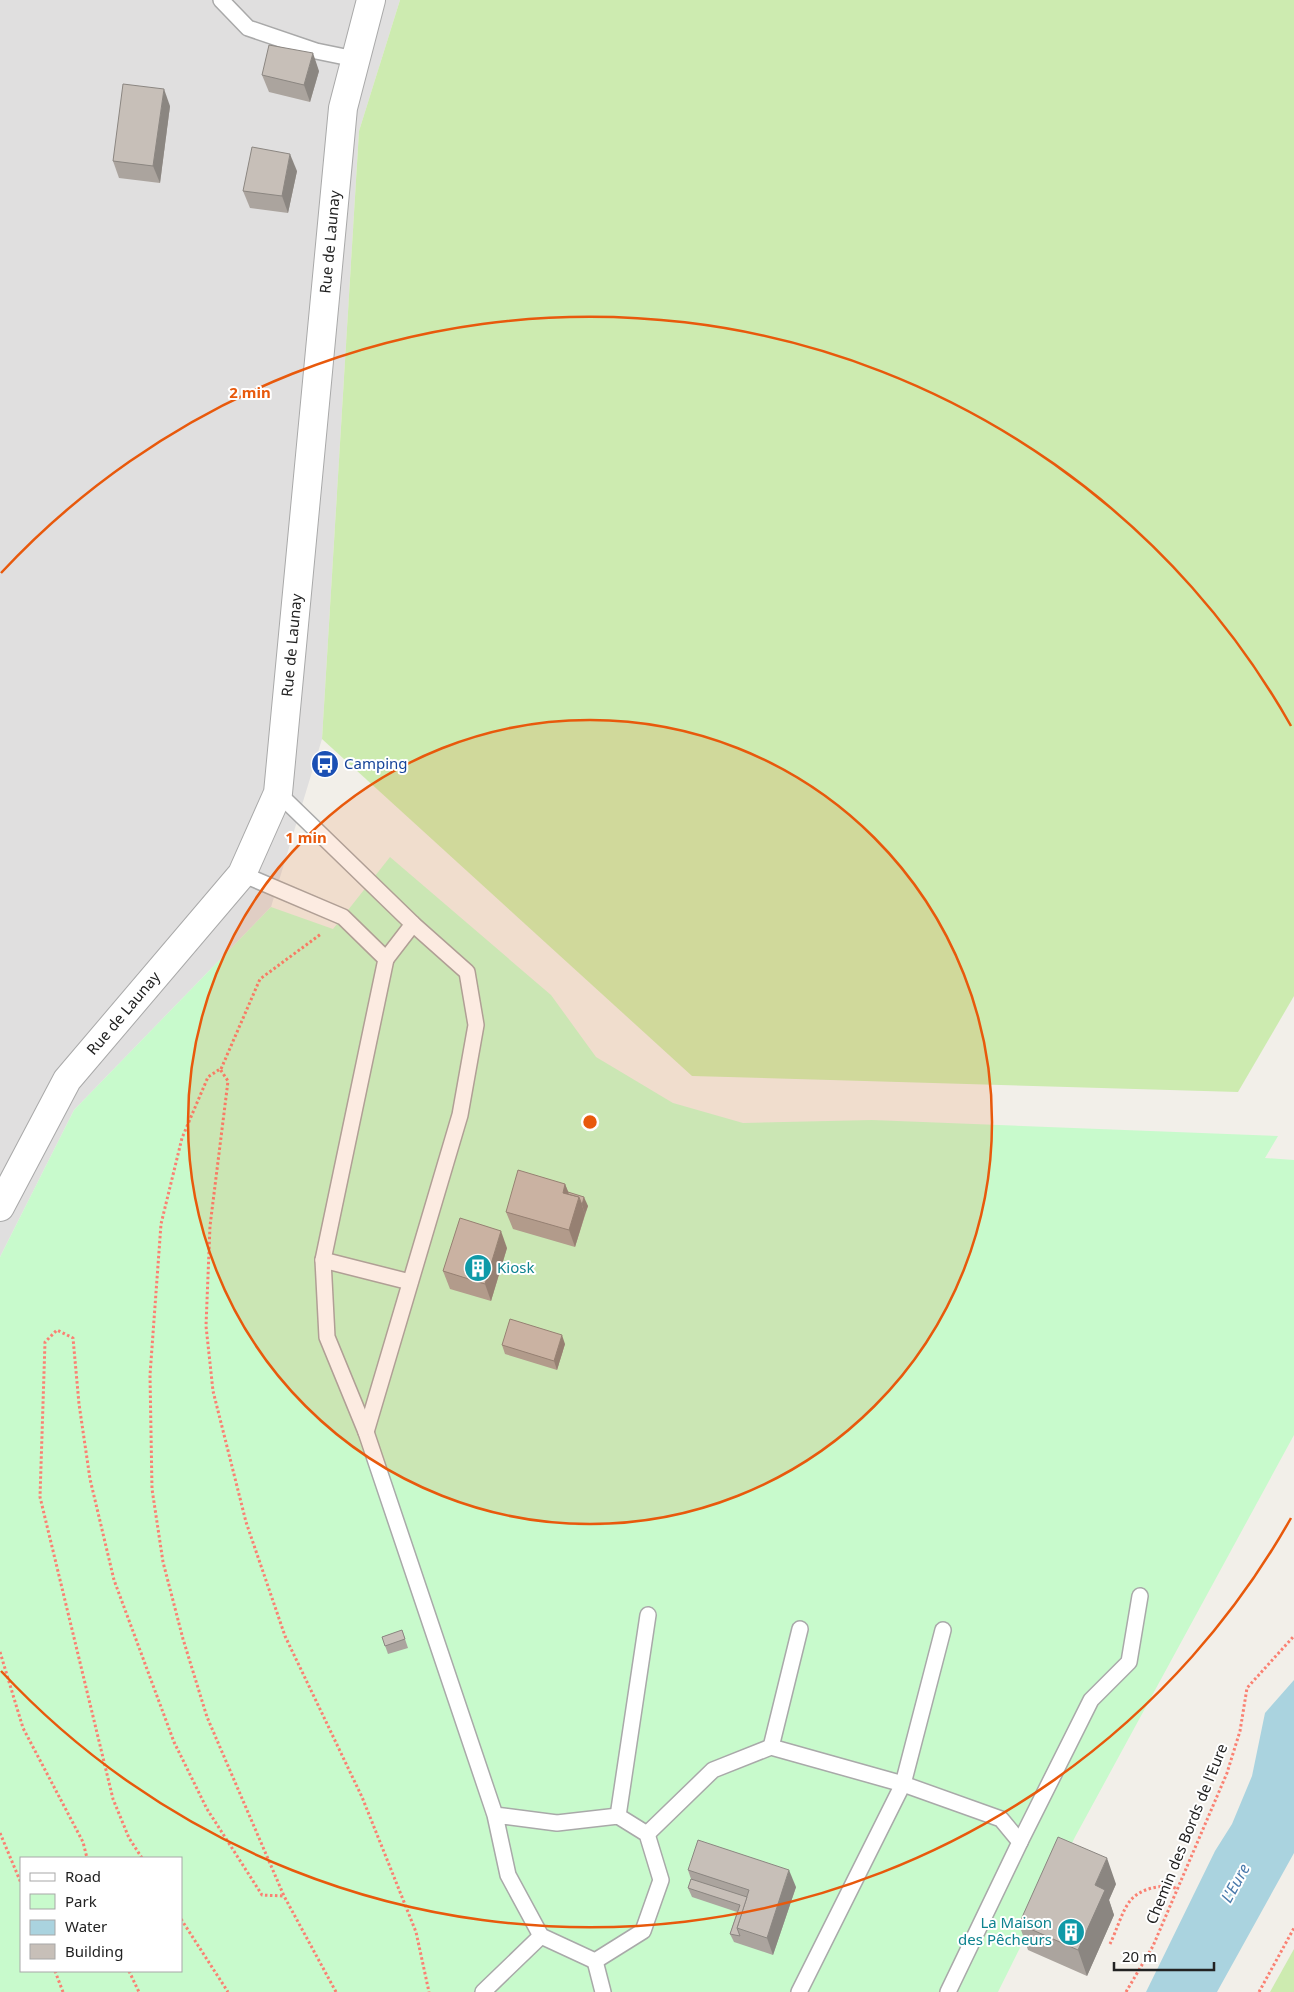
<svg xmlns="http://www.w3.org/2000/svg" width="1294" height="1992" font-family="'Noto Sans',sans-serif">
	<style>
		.residential { fill: #e0dfdf }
		.grass { fill: #cdebb0 }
		.park { fill: #c8facc; fill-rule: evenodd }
		.water { fill: #aad3df }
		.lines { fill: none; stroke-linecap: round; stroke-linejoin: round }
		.service-casing { stroke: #a9a9a9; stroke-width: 18 }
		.tertiary-casing { stroke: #a9a9a9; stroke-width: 30 }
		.path { stroke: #fa8072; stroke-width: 3; stroke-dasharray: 2.5 2.5; stroke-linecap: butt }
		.service { stroke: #fff; stroke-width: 15 }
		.tertiary { stroke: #fff; stroke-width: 28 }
		.wall { fill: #aba49e }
		.shaded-wall { fill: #8b8681 }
		.building { fill: #c7bfb8; stroke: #8b8681 }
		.ring { fill: none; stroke: #e8590c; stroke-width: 2.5 }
		.labels { text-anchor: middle; stroke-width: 4; stroke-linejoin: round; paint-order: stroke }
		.street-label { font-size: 15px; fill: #222; stroke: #fff }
		.transit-label { font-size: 15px; fill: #164399; stroke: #fff; text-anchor: start }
		.culture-label { font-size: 15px; fill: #0d838f; stroke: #fff; text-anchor: start }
		.water-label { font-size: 16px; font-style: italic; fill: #4a7aab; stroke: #fff }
		.centre { fill: #e8590c; stroke: #fff; stroke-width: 2.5 }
		.ring-label { font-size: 15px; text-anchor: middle; font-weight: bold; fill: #e8590c; stroke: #fff; stroke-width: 4; stroke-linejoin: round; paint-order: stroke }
	</style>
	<rect width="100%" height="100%" fill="#f2efe9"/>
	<polygon class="residential" points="0,0 400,0 359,131 322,739 271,907 74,1110 0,1257"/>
	<g class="grass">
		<polygon points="400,0 1294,0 1294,996 1238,1092 692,1076 322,739 359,131"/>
		<polygon points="1294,1949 1294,1992 1270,1992"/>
	</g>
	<path class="park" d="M390 857 551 995 596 1057 673 1103 743 1123 872 1120 1278 1136 1265 1158 1294 1160V1435L1075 1837 998 1992H0V1257L74 1110 271 907 333 929ZM21 1858H181V1971H21Z"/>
	<polygon class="water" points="1294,1680 1294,1853 1217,1992 1146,1992 1215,1851 1232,1824 1252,1776 1265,1713"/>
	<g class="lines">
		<g class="service-casing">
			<g id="service">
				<polyline points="221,0 248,28 316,51 355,59"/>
				<polyline points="278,793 413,924 467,972 476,1025 460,1115 366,1432"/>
				<polyline points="242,874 343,917 386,959 323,1260 327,1337 366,1432 495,1815 508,1875 541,1936 595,1961 643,1931 661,1880 647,1834 618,1816 557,1823 495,1815"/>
				<polyline points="386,959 413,924"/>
				<polyline points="323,1260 410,1282"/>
				<polyline points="771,1747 800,1629"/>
				<polyline points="618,1816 648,1615"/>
				<polyline points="647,1834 713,1770 771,1747 903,1784 1001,1819 1020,1842 948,1992"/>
				<polyline points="1020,1842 1091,1700 1129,1662 1140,1596"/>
				<polyline points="595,1961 603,1992"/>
				<polyline points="483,1992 541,1936"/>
				<polyline points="799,1992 903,1784 943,1630"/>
			</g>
		</g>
		<g class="tertiary-casing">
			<g id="tertiary">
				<path id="s1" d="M0 1207 67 1080 242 874 278 793 343 108 371 0"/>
			</g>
		</g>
		<g class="path">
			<polyline points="221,1069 260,979 321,934"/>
			<polyline points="0,1652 23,1728 83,1842 87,1858"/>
			<polyline points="0,1833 21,1883"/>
			<polyline points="142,1858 129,1838 113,1799 40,1497 45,1342 57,1330 73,1338 79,1404 90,1479 114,1580 174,1742 207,1809 262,1895 283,1896"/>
			<polyline points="181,1919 228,1992"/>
			<path d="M1110 1944C1116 1932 1122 1911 1130 1901 1140 1888 1164 1883 1178 1889"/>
			<polyline points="55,1971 63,1992"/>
			<polyline points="129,1971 139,1992"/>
			<polyline points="336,1992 284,1896 207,1717 183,1639 163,1562 152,1489 150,1375 161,1224 182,1138 208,1077 220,1069 228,1081 210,1226 206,1326 213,1391 246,1522 285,1636 362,1797 416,1932 429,1992"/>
			<polyline points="1126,1992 1153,1946 1227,1773 1240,1731 1247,1688 1294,1636"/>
			<polyline points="1259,1992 1294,1928"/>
		</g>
		<use href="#service" class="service"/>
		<use href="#tertiary" class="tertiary"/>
	</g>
	<g class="wall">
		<polygon points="319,71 310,102 269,92 262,75"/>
		<polygon points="170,106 160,183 119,178 113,161"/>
		<polygon points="297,171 288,213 250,208 243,191"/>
		<polygon points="565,1184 568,1192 588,1206 575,1247 513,1229 506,1212"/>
		<polygon points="507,1248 491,1301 450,1289 443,1271"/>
		<polygon points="565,1344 557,1370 505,1354 502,1345"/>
		<polygon points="402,1630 408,1648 388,1654 382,1637"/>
		<polygon points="688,1870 796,1887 773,1955 734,1942 730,1934 737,1912 692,1897 688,1888 691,1879"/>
		<polygon points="1116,1884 1109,1900 1114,1915 1087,1976 1028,1950 1019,1924"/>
	</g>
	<g class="shaded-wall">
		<polygon points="313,53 319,71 310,102 304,85"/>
		<polygon points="164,89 170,106 160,183 153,166"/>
		<polygon points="290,154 297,171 288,213 282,196"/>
		<polygon points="565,1184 572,1201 563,1193"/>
		<polygon points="579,1197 585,1214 575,1247 569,1230"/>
		<polygon points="584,1197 588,1206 585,1214 582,1205"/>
		<polygon points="501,1231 507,1248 491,1301 485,1284"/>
		<polygon points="562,1335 565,1344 557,1370 554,1361"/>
		<polygon points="1107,1858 1116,1884 1109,1900 1114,1915 1087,1976 1078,1950 1095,1885"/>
		<polygon points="789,1870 796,1887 773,1955 767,1938"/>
	</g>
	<g class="building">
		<polygon points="269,45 313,53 304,85 262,75"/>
		<polygon points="123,84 164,89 153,166 113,161"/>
		<polygon points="252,147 290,154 282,196 243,191"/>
		<polygon points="518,1170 565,1184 563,1193 579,1197 569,1230 506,1212"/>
		<polygon points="568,1192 584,1197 582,1205 579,1197 568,1194"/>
		<polygon points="460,1218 501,1231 485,1284 443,1271"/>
		<polygon points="510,1319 562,1335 554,1361 502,1345"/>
		<polygon points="402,1630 405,1639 385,1646 382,1637"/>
		<polygon points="1058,1837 1107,1858 1095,1885 1105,1890 1078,1950 1019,1924"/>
		<polygon points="698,1840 789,1870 767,1938 737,1928 749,1890 688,1870"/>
		<polygon points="691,1879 747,1897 737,1928 740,1936 730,1934 740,1905 688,1888"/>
	</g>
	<circle cx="590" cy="1122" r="402" fill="#e8590c" fill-opacity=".12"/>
	<g class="ring">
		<circle cx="590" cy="1122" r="402"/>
		<path d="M1291 1518A805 805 0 0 1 1 1671M1 573A805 805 0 0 1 1291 726"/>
	</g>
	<defs>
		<g id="bus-disc" transform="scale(1.4375)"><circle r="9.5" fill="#1a4fb4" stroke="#fff"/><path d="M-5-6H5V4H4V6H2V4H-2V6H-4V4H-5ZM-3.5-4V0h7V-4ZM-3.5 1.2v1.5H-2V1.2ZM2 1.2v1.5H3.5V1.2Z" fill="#fff"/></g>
		<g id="building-disc" transform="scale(1.4375)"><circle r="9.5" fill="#0f9aa8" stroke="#fff"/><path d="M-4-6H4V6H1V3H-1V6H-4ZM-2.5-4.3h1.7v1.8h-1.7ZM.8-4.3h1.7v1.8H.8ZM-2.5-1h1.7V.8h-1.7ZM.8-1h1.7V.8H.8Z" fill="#fff"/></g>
	</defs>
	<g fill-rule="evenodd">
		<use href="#bus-disc" x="325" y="764"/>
		<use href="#building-disc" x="478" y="1268"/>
		<use href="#building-disc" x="1071" y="1932"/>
	</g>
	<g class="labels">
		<g class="street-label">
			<text dy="5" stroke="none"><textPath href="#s1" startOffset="1056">Rue de Launay</textPath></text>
			<text dy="5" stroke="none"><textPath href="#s1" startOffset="651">Rue de Launay</textPath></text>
			<text dy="5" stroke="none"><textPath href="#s1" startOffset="231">Rue de Launay</textPath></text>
			<text transform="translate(1187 1834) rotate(-68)" y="5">Chemin des Bords de l'Eure</text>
		</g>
		<g class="transit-label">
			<text x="344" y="769">Camping</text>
		</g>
		<g class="culture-label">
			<text x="497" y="1273">Kiosk</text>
			<text x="1052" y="1928" text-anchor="end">La Maison<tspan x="1052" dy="17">des Pêcheurs</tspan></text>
		</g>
		<g class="water-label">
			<text transform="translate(1235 1883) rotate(-61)" y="6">L'Eure</text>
		</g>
	</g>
	<circle cx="590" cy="1122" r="8" class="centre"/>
	<g class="ring-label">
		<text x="250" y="398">2 min</text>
		<text x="306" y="843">1 min</text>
	</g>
	<rect x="20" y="1857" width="162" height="115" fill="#ffffff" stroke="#a7a7a7"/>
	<rect x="30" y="1873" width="25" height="8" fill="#ffffff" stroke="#a7a7a7"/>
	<text x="65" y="1882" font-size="15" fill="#222222">Road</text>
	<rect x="30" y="1894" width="25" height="15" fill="#c8facc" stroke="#a7a7a7"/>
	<text x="65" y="1907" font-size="15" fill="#222222">Park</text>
	<rect x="30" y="1920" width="25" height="15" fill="#aad3df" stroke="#a7a7a7"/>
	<text x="65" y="1932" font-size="15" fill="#222222">Water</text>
	<rect x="30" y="1944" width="25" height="15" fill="#c7bfb8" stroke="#a7a7a7"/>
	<text x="65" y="1957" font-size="15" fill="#222222">Building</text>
	<path d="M1114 1962v8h100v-8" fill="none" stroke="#222222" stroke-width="2.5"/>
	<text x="1122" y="1962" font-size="15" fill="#222222" stroke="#ffffff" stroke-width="4" paint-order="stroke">20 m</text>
</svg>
